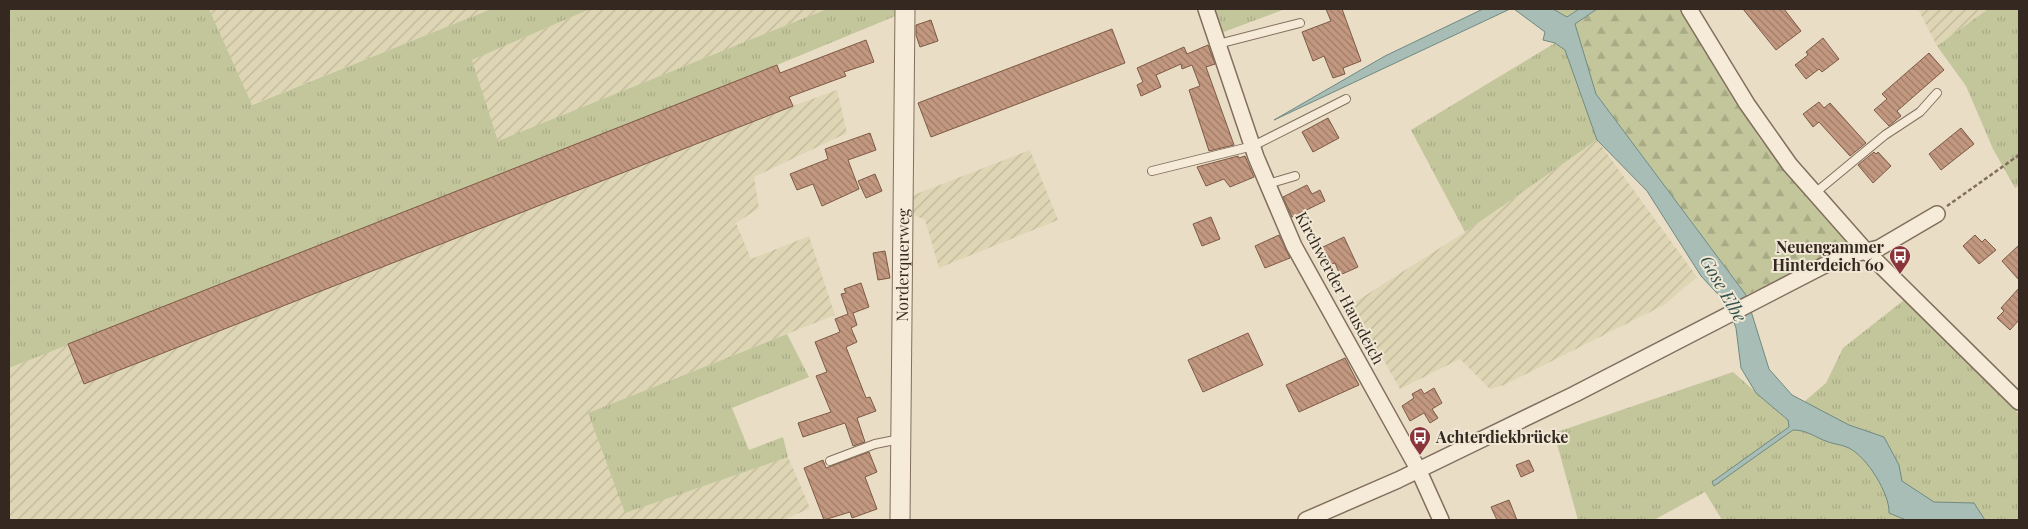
<svg xmlns="http://www.w3.org/2000/svg" width="2028" height="529" font-family="'Playfair Display',serif">
	<style>
		.farmland { fill: url(#farmland-furrows) }
		.grass { fill: url(#grass-tufts) }
		.forest { fill: url(#forest-firs) }
		.water { fill: #a7bdb5; stroke: #6f8a82 }
		.building { fill: url(#building-back-hatch); stroke: #7e5a46 }
		.lines { fill: none; stroke-linecap: round; stroke-linejoin: round }
		.service-casing { stroke: #826f5e; stroke-width: 10 }
		.minor-casing { stroke: #826f5e; stroke-width: 18 }
		.tertiary-casing { stroke: #826f5e; stroke-width: 21 }
		.path { stroke: #826f5e; stroke-width: 2.5; stroke-dasharray: 4 2.5; stroke-linecap: butt }
		.service { stroke: #f5ebd8; stroke-width: 8 }
		.minor { stroke: #f5ebd8; stroke-width: 15 }
		.tertiary { stroke: #f5ebd8; stroke-width: 19 }
		.labels { text-anchor: middle; stroke-width: 4; stroke-linejoin: round; paint-order: stroke }
		.poi-label { font-size: 16px; font-weight: bold; fill: #342820; stroke: #f1e7d5; text-anchor: end }
		.street-label { font-size: 16px; fill: #342820; stroke: #f1e7d5 }
		.water-label { font-size: 18px; font-style: italic; fill: #31524e; stroke: #f1e7d5 }
	</style>
	<defs>
		<pattern id="farmland-furrows" width="10" height="10" patternUnits="userSpaceOnUse" patternTransform="scale(1.25)"><rect width="10" height="10" fill="#ded5b4"/><path d="M-1 1l2-2M0 10L10 0M9 11l2-2" fill="none" stroke="#bfb79a"/></pattern>
		<pattern id="grass-tufts" width="24" height="20" patternUnits="userSpaceOnUse" patternTransform="scale(1.25)"><rect width="24" height="20" fill="#c3c69b"/><path d="M3 7l-1-3M5 7V3M7 7l1-3M15 17l-1-3M17 17v-4M19 17l1-3" fill="none" stroke="#a8aa85"/></pattern>
		<pattern id="forest-firs" width="22" height="20" patternUnits="userSpaceOnUse" patternTransform="scale(1.25)"><rect width="22" height="20" fill="#c3c69b"/><path d="M5 1l3.5 6h-7zM16 11l3.5 6h-7z" fill="#a8aa85"/></pattern>
		<pattern id="building-back-hatch" width="6" height="6" patternUnits="userSpaceOnUse" patternTransform="scale(1.25)"><rect width="6" height="6" fill="#c39880"/><path d="M-1 5l2 2M0 0l6 6M5-1l2 2" fill="none" stroke="#9f7c68"/></pattern>
	</defs>
	<rect width="100%" height="100%" fill="#e9ddc6"/>
	<g class="farmland">
		<polygon points="209,9 491,9 251,105"/>
		<polygon points="590,9 827,9 497,142 472,60"/>
		<polygon points="1918,9 1988,9 1937,46"/>
		<polygon points="837,90 847,133 754,177 759,208 736,223 751,259 809,236 835,315 588,413 625,512 788,457 810,508 784,520 9,520 9,368 68,344 84,384 793,106"/>
		<polygon points="1597,140 1697,277 1664,305 1504,385 1490,389 1460,359 1400,389 1352,304 1465,232"/>
		<polygon points="1030,150 1058,220 939,268 925,220 911,213 911,196"/>
	</g>
	<g class="grass">
		<polygon points="9,9 209,9 252,105 491,9 590,9 472,60 498,141 827,9 898,9 898,15 777,65 9,368"/>
		<polygon points="1213,9 1285,9 1221,33"/>
		<polygon points="1988,9 2019,9 2019,185 2015,188 1993,149 1966,86 1937,46"/>
		<polygon points="1555,43 1565,50 1597,140 1465,232 1411,130"/>
		<polygon points="1904,300 2019,414 2019,520 1722,520 1705,492 1654,520 1578,520 1554,433 1733,372 1785,418 1826,383 1843,348"/>
		<polygon points="787,334 809,377 732,408 749,450 783,437 788,457 625,513 588,413"/>
	</g>
	<g class="forest">
		<polygon points="1553,9 1579,9 1567,17"/>
		<polygon points="1597,9 1681,9 1760,139 1849,245 1746,295 1596,94 1575,24"/>
	</g>
	<g class="water">
		<polygon points="1483,9 1510,9 1274,120 1385,56"/>
		<path d="M1514 9H1553L1567 17 1579 9H1597L1575 24 1596 94 1746 295 1769 369 1792 395 1849 425 1884 437 1899 465 1902 481 1934 502 1974 503 1985 520H1906L1889 513C1890 494 1867 457 1849 448 1841 444 1831 444 1823 440 1812 435 1805 430 1793 430L1714 486 1712 482 1789 427 1788 420 1756 393 1741 368 1736 328 1727 304 1701 276 1647 191 1597 140 1565 50 1555 43 1543 40 1545 32Z"/>
	</g>
	<g class="building">
		<polygon points="1326,9 1342,9 1361,61 1343,68 1345,74 1333,78 1324,56 1313,61 1302,32 1331,21"/>
		<polygon points="1743,9 1784,9 1801,31 1776,50"/>
		<polygon points="931,20 938,41 920,47 916,35 916,25"/>
		<polygon points="1112,29 1125,63 931,137 918,103"/>
		<polygon points="1823,38 1839,59 1822,72 1819,69 1806,79 1795,65 1808,55 1806,52"/>
		<polygon points="866,40 874,62 844,72 846,76 789,97 793,106 84,384 68,344 777,65 780,73"/>
		<polygon points="1208,45 1215,64 1206,67 1234,145 1209,151 1189,90 1200,86 1192,65 1182,69 1181,64 1156,75 1161,87 1141,96 1137,85 1143,82 1137,68 1184,47 1187,54"/>
		<polygon points="1929,53 1944,70 1897,111 1901,116 1889,126 1874,110 1887,99 1882,94"/>
		<polygon points="1819,102 1824,108 1830,103 1866,143 1850,156 1819,122 1813,127 1803,114"/>
		<polygon points="1328,118 1339,138 1313,152 1302,132"/>
		<polygon points="1961,128 1974,144 1941,170 1929,154"/>
		<polygon points="870,133 876,150 848,160 859,189 822,206 813,184 797,190 790,174 828,159 825,149"/>
		<polygon points="1874,152 1876,154 1878,152 1891,166 1873,183 1858,165"/>
		<polygon points="1238,156 1239,158 1245,156 1254,177 1230,187 1224,179 1206,186 1197,167"/>
		<polygon points="875,174 882,191 866,198 858,181"/>
		<polygon points="1307,185 1312,194 1320,190 1325,201 1292,217 1283,197"/>
		<polygon points="1211,217 1220,239 1202,246 1193,224"/>
		<polygon points="1279,235 1290,258 1265,268 1255,246"/>
		<polygon points="1975,235 1982,242 1985,239 1996,250 1979,264 1963,246"/>
		<polygon points="1344,237 1358,267 1340,275 1335,263 1329,265 1321,248"/>
		<polygon points="2019,245 2019,280 2002,261"/>
		<polygon points="885,251 890,278 878,280 873,253"/>
		<polygon points="861,283 869,307 853,313 857,325 851,328 857,342 846,347 866,398 870,397 876,411 857,418 865,442 853,446 845,423 803,437 798,423 831,412 816,376 827,372 815,342 840,332 835,319 848,314 841,294 846,293 844,289"/>
		<polygon points="2019,288 2019,320 2010,330 1997,318 2004,311 2001,308"/>
		<polygon points="1248,333 1263,365 1203,392 1188,360"/>
		<polygon points="1345,358 1359,385 1299,412 1286,385"/>
		<polygon points="1434,388 1442,403 1432,409 1438,418 1430,423 1424,413 1410,421 1402,406 1414,398 1412,394 1421,389 1424,394"/>
		<polygon points="869,452 877,472 865,477 877,509 852,518 850,512 824,520 804,468 823,460 826,468"/>
		<polygon points="1529,460 1534,471 1521,477 1516,465"/>
		<polygon points="1509,500 1517,520 1497,520 1491,507"/>
	</g>
	<g class="lines">
		<g class="service-casing">
			<g id="service">
				<polyline points="1218,44 1300,23"/>
				<polyline points="1152,171 1253,146 1346,99"/>
				<polyline points="1268,184 1295,176"/>
				<polyline points="1815,193 1885,135 1920,112 1937,93"/>
				<polyline points="830,461 875,444 900,439"/>
			</g>
		</g>
		<g class="minor-casing">
			<g id="minor">
				<polyline points="1206,9 1256,157 1294,246 1418,469 1441,520"/>
				<polyline points="1689,9 1747,104 1790,165 1865,250 2019,402"/>
				<polyline points="1306,520 1398,480 1575,394 1823,266 1846,256 1879,248 1937,214"/>
			</g>
		</g>
		<g class="tertiary-casing">
			<g id="tertiary">
				<path id="s1" d="M900 520 905 9"/>
			</g>
		</g>
		<polyline class="path" points="1947,206 2019,155"/>
		<use href="#service" class="service"/>
		<use href="#minor" class="minor"/>
		<use href="#tertiary" class="tertiary"/>
	</g>
	<defs>
		<g id="bus-pin" transform="scale(1.125)"><path d="M0 17L-7.5 6A9.5 9.5 0 1 1 7.5 6Z" fill="#8a353a" stroke="#f1e7d5"/><path d="M-5-6H5V4H4V6H2V4H-2V6H-4V4H-5ZM-3.5-4V0h7V-4ZM-3.5 1.2v1.5H-2V1.2ZM2 1.2v1.5H3.5V1.2Z" fill="#fff"/></g>
	</defs>
	<g fill-rule="evenodd">
		<use href="#bus-pin" x="1900" y="256"/>
		<use href="#bus-pin" x="1420" y="437"/>
	</g>
	<g class="labels">
		<g class="poi-label">
			<text x="1884" y="253">Neuengammer<tspan x="1884" dy="18">Hinterdeich 60</tspan></text>
			<text x="1436" y="443" text-anchor="start">Achterdiekbrücke</text>
		</g>
		<g class="street-label">
			<text dy="6" stroke="none"><textPath href="#s1" startOffset="255">Norderquerweg</textPath></text>
			<text transform="translate(1340 288) rotate(62)" y="6">Kirchwerder Hausdeich</text>
		</g>
		<g class="water-label">
			<text transform="translate(1723 289) rotate(60)" y="6">Gose Elbe</text>
		</g>
	</g>
	<rect width="2028" height="529" fill="none" stroke="#342820" stroke-width="20"/>
</svg>
